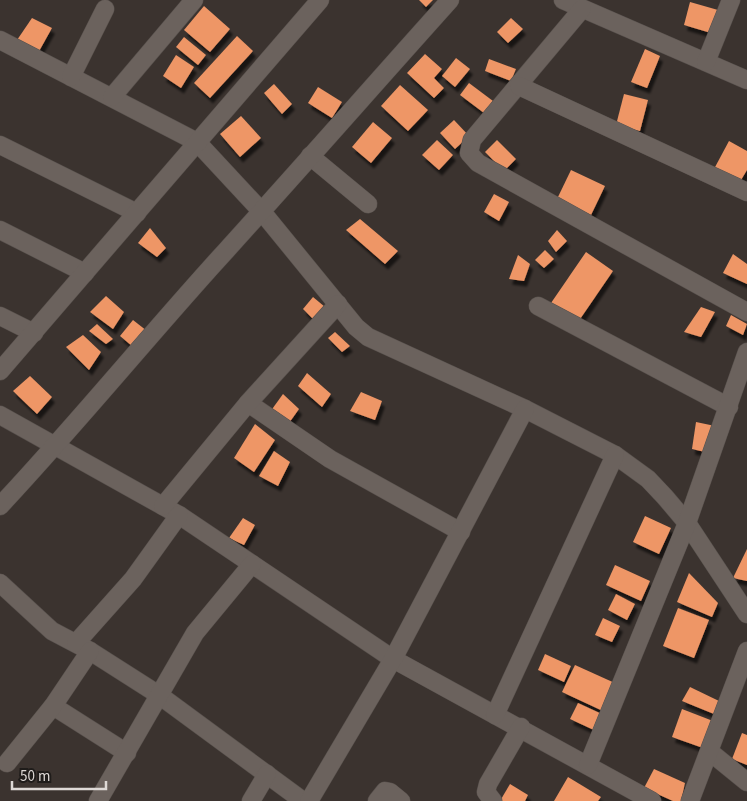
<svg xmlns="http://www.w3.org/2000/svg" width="747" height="801" font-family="'Source Sans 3',sans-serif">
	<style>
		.building { fill: #ee9666; filter: url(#shadow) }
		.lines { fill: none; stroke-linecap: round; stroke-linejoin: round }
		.minor-casing { stroke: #57504c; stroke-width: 19 }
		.minor { stroke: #6b625d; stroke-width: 18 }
	</style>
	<defs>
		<filter id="shadow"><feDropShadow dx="3" dy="5.5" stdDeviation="1" flood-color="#0009"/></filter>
	</defs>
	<rect width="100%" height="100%" fill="#3b332f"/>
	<g class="building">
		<polygon points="419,0 433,0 426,7"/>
		<polygon points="690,2 718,10 711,33 684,25"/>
		<polygon points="204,6 230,29 210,52 184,30"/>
		<polygon points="32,18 52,28 38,53 15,43"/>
		<polygon points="511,18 523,29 508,43 497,32"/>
		<polygon points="237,36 253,51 210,98 194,83"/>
		<polygon points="184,37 206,55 198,65 176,47"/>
		<polygon points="645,49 660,56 647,88 631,82"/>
		<polygon points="425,54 442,69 434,78 444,88 434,98 407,73"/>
		<polygon points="176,55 194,67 181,88 163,76"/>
		<polygon points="456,58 470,69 455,87 442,76"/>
		<polygon points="489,59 516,69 511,81 485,71"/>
		<polygon points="469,83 493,101 484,113 460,95"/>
		<polygon points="274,84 292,104 282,114 264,93"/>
		<polygon points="400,85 428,110 408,131 381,106"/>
		<polygon points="318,87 342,102 332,118 308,103"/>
		<polygon points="624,94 648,100 640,131 616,125"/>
		<polygon points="241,116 261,138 240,157 220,134"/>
		<polygon points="454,120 469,136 455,149 440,133"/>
		<polygon points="373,122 392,138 371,163 352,147"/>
		<polygon points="437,140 453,155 439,170 422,155"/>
		<polygon points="497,140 516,159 504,171 485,152"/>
		<polygon points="729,141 747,151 747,170 741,180 714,169"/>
		<polygon points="571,170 605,186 591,215 557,199"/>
		<polygon points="494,194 509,202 499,221 484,212"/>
		<polygon points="360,219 398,251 385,264 346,230"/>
		<polygon points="150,228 166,248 157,257 138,243"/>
		<polygon points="557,230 567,241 556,252 548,241"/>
		<polygon points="545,250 554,259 544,268 535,260"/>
		<polygon points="586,252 613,271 578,322 551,303"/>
		<polygon points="733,254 747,264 747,284 723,273"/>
		<polygon points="518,255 530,264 524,281 509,279"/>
		<polygon points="106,296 124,312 113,329 90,312"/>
		<polygon points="313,297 325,307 314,320 303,309"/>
		<polygon points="701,307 715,312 701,337 684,332"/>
		<polygon points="731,315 747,324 743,335 726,326"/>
		<polygon points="133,320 147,331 132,346 120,336"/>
		<polygon points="97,324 113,339 106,344 89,331"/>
		<polygon points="335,332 350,346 342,352 328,338"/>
		<polygon points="83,335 101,352 89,370 66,347"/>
		<polygon points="307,373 331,394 322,407 298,386"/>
		<polygon points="30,376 52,397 37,414 13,391"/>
		<polygon points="361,392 382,401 375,420 350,411"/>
		<polygon points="283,394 299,409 289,423 270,412"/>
		<polygon points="696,422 715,426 705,452 692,449"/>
		<polygon points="255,424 275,440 254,472 234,458"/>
		<polygon points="274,451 290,462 278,486 259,476"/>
		<polygon points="645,516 671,528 659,554 633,542"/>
		<polygon points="243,518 255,525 244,545 229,538"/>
		<polygon points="747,549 747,581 733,578"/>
		<polygon points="615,565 650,581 641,601 606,585"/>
		<polygon points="689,573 718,603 712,617 677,602"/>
		<polygon points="616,594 635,604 627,620 608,610"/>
		<polygon points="678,608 709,620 694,658 663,646"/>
		<polygon points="603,618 620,626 612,642 595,635"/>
		<polygon points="545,654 571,666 564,682 538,670"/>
		<polygon points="575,665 617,684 605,712 562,692"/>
		<polygon points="690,687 719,701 714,714 682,701"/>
		<polygon points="578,703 604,715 596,731 570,719"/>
		<polygon points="682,709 713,721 703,748 672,737"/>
		<polygon points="742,733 747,735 747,765 732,759"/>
		<polygon points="654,769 685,783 681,801 673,801 644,788"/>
		<polygon points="568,777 601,797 598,801 554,801"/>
		<polygon points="510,784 528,795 525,801 500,801"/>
	</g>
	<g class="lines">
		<g class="minor-casing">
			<g id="minor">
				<polyline points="563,0 747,80"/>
				<polyline points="582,9 472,140 469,153 478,163 747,312"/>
				<polyline points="0,40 197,142 263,213 356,327 368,337 525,409 615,455 648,479 665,497 687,523 747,614"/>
				<polyline points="706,62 731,0"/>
				<polyline points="71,77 105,9"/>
				<polyline points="519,86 747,192"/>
				<polyline points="112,97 194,0"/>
				<polyline points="0,145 137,213"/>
				<polyline points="310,156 368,204"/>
				<polyline points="0,230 85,273"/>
				<polyline points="538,306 729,407"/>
				<polyline points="0,316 34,333"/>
				<polyline points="0,371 320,0"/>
				<polyline points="248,403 330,459 461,532"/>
				<polyline points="0,415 179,515 393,659 652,801"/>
				<path d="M0 506C73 428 141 345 213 265 293 177 371 88 450 0"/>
				<polyline points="163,506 248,403 338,304"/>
				<polyline points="0,583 52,631 90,651 159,695 303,801"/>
				<polyline points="76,643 133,579 179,515"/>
				<polyline points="53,706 127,753"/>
				<polyline points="495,715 615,455"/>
				<polyline points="710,752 747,782"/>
				<polyline points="7,763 53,706 90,651"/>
				<polyline points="588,765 687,523 747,352"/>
				<polyline points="98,801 195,633 252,564"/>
				<polyline points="251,801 267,774"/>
				<polyline points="309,801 393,659 525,409"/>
				<polyline points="377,801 385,791 390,792 401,801"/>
				<polyline points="493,801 486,792 488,784 521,727"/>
				<polyline points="690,801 747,651"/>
			</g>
		</g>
		<use href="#minor" class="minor"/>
	</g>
	<path d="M12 781v8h94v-8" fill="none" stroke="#ded9d6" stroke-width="2.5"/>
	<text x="20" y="781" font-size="15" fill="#ded9d6" stroke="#1f1c1a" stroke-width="4" paint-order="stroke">50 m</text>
</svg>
